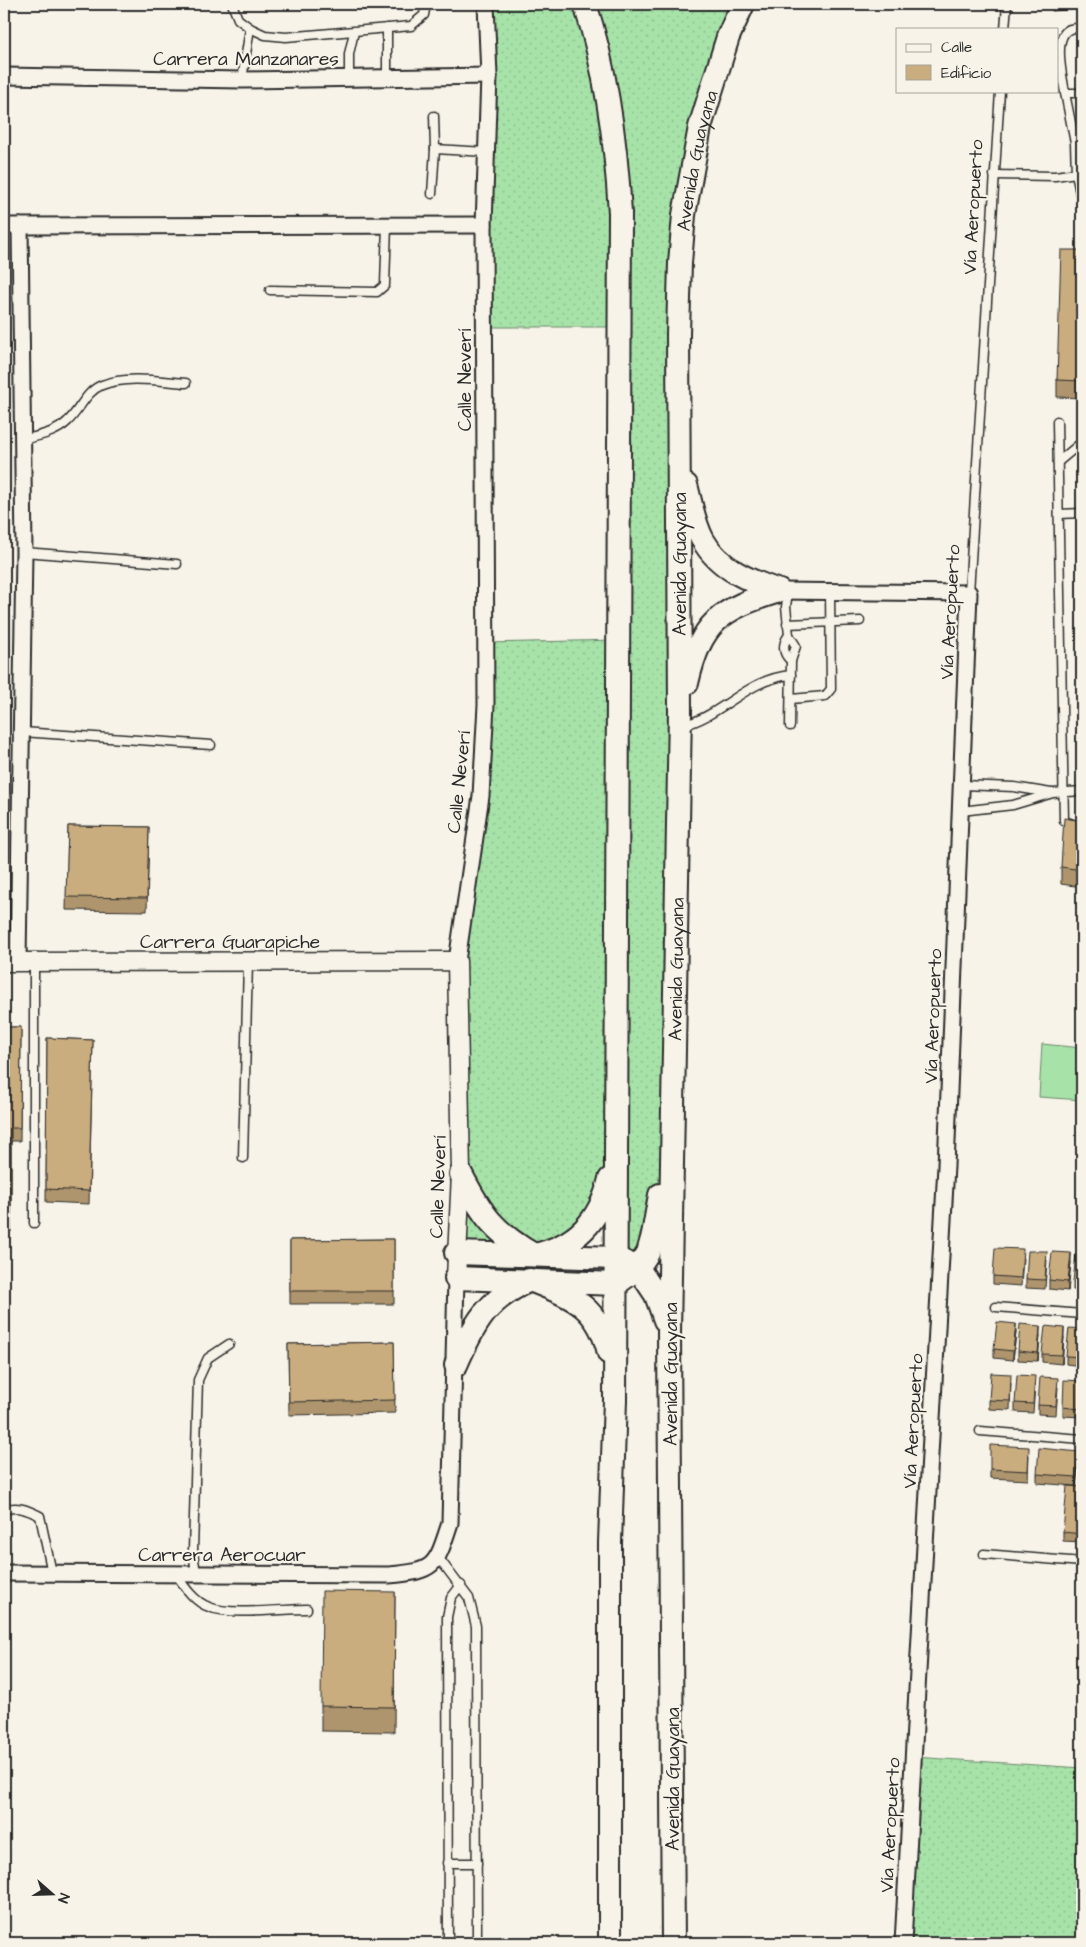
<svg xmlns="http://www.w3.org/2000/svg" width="1086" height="1947" font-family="'Architects Daughter',sans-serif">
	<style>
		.grass { fill: url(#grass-dots); stroke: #69876a }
		.garden { fill: #a7e3a9; stroke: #69876a }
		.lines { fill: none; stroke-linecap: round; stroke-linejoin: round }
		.service-casing { stroke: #2b2b2b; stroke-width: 11 }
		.minor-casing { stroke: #2b2b2b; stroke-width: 19 }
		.tertiary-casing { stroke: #2b2b2b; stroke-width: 21 }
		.primary-casing { stroke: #2b2b2b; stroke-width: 26 }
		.service { stroke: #f7f3e8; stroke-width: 8 }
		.minor { stroke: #f7f3e8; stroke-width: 15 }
		.tertiary { stroke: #f7f3e8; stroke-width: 18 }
		.primary { stroke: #f7f3e8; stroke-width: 22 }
		.wall { fill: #ae956d; stroke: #2b2b2b }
		.shaded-wall { fill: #8d7959; stroke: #2b2b2b }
		.building { fill: #caad7f; stroke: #2b2b2b }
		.labels { text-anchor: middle; stroke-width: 4.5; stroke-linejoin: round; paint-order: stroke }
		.street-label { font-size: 19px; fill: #2b2b2b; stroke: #f7f3e8 }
	</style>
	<defs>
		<pattern id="grass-dots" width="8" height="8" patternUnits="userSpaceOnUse" patternTransform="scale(1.25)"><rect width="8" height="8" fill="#a7e3a9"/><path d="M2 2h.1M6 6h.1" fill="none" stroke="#90c392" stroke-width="1.8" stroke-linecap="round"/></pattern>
	</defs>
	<rect width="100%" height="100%" fill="#f7f3e8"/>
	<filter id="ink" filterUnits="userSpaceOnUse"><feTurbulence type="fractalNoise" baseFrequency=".02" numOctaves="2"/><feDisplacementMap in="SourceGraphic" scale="10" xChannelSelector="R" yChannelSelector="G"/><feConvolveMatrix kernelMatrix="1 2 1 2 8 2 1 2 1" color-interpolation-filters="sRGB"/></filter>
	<g filter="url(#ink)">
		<g class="grass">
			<polygon points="485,4 743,4 691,166 672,1109 657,1216 648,1253 616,1258 616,1152 570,1243 456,1253 456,962 480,797 485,643 618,640 620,327 484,327"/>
			<polygon points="913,1757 1082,1768 1082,1943 903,1943"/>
		</g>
		<polygon class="garden" points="1042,1044 1082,1048 1082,1100 1039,1097"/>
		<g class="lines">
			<g class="service-casing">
				<g id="service">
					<polyline points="232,4 238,19 250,28 265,35 286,37 411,26 424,15 426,4"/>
					<polyline points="1005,29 1007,4"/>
					<polyline points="349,78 349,54 354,32"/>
					<polyline points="387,78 387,28"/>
					<polyline points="242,80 250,28"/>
					<path d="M1065 93C1063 78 1052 36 1070 29 1073 28 1079 28 1082 28"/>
					<polyline points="1082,93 1065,93 1075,143 1076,173 1082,204"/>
					<polyline points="434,116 435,149 486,152"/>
					<polyline points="994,175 1055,176 1076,173"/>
					<polyline points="432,194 435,149"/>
					<polyline points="270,290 377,292 385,285 387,225"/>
					<polyline points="1057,421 1064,821 1082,827"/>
					<path d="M22 440C38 436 56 433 68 421 80 410 86 391 102 385 127 375 160 381 186 383"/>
					<polyline points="1058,462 1082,442"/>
					<polyline points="1059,514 1082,513"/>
					<polyline points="24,552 177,564"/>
					<polyline points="788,591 786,607 789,635 796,646 791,661 790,726"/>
					<polyline points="969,593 1000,91"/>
					<polyline points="787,624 860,621"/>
					<path d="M789 635C782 644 782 653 791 661"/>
					<polyline points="791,699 825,696 831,689 830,592"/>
					<path d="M681 726C723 716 746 679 791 675"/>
					<polyline points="22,732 211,745"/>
					<polyline points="962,785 1014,787 1051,793"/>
					<polyline points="961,811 1013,805 1053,793 1082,791"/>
					<polyline points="34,962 34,1223"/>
					<polyline points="243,1158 248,962"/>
					<polyline points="996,1307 1082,1314"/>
					<polyline points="980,1431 1082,1439"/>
					<path d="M4 1510C17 1505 28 1510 40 1516L52 1573"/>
					<polyline points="984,1554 1082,1562"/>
					<polyline points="438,1557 469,1598 476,1626 477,1943"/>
					<path d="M176 1574C184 1586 194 1602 209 1607 230 1616 282 1609 307 1609"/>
					<polyline points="196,1574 193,1551 198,1380 208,1358 229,1344"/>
					<polyline points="447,1863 477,1863"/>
					<polyline points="448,1943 447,1617 451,1598 461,1585"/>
				</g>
			</g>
			<g class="minor-casing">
				<g id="minor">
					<polyline points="4,76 242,80 489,76"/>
					<polyline points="4,226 484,225"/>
					<polyline points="779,591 969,593 946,1166 903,1943"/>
					<polyline points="18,961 24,552 20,226"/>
					<polyline points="457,961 481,796 486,705 484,225 489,76 486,4"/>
					<path d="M4 1573 389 1575C436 1571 436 1566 450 1523L456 1278"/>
				</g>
			</g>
			<g class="tertiary-casing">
				<polyline id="tertiary" points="4,962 457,961 461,1174 456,1278"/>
			</g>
			<g class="primary-casing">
				<g id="primary">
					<path d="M585 4C607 72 616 142 620 213L615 1400 610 1543V1943"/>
					<path d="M686 485C691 503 694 524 703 540 719 569 750 581 779 591"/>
					<path d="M687 683C701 622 720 609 779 591"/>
					<path d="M461 1174C482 1215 494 1232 534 1255 576 1246 600 1221 610 1179"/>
					<polyline points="456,1253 616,1258 638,1268 656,1295 665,1320"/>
					<polyline points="456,1278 616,1284 638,1268 648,1253 653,1235 660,1195"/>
					<path d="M456 1365C474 1324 487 1299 530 1280 572 1297 598 1305 609 1353"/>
					<path id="s1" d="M673 1943 669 1333 680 711 678 334 680 263 684 215 700 127 728 37 743 4"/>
				</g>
			</g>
			<use href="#service" class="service"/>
			<use href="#minor" class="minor"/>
			<use href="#tertiary" class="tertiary"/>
			<use href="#primary" class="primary"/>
		</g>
		<g class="wall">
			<polygon points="1052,4 1082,4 1082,9 1052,11"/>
			<polygon points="1082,250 1082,398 1057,397 1057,380"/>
			<polygon points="1081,452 1082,452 1082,497 1080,497"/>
			<polygon points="1082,821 1082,887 1061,884 1061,867"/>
			<polygon points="68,826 149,827 147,911 66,910"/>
			<polygon points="4,1027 21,1027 20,1141 11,1141 11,1232 4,1232"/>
			<polygon points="47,1038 93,1040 89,1204 46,1202"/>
			<polygon points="394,1239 394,1304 290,1304 290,1240"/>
			<polygon points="1082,1254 1082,1291 1073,1290 1073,1282"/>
			<polygon points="1023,1258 1021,1286 993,1284 993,1276"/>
			<polygon points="1047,1260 1045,1289 1026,1288 1026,1279"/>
			<polygon points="1071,1262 1068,1291 1049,1289 1049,1280"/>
			<polygon points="1082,1329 1082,1366 1066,1364 1066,1356"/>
			<polygon points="1016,1332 1013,1360 994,1358 994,1349"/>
			<polygon points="1040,1335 1038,1361 1018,1360 1018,1351"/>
			<polygon points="1064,1337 1062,1364 1042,1362 1042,1354"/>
			<polygon points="394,1342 395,1413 289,1415 288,1344"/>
			<polygon points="1011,1383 1010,1410 989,1409 989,1400"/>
			<polygon points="1035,1385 1033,1413 1015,1412 1015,1403"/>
			<polygon points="1058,1387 1056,1415 1038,1414 1038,1405"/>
			<polygon points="1082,1390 1080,1417 1063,1416 1063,1407"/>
			<polygon points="1029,1455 1028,1480 990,1478 990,1469"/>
			<polygon points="1079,1460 1076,1486 1037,1483 1037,1474"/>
			<polygon points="1082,1487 1082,1542 1063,1541 1063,1532"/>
			<polygon points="395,1592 394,1732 321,1731 321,1706"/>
		</g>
		<g class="shaded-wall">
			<polygon points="1071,1253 1071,1262 1068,1291 1068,1282"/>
			<polygon points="1016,1324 1016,1332 1013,1360 1013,1351"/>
			<polygon points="1040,1326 1040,1335 1038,1361 1038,1353"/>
			<polygon points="1064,1328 1064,1337 1062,1364 1062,1355"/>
			<polygon points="1079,1452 1079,1460 1076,1486 1076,1477"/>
		</g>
		<g class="building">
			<polygon points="1061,250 1082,250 1082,381 1057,380"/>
			<polygon points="1081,452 1082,452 1082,484 1080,484"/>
			<polygon points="1064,818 1082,821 1082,870 1061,867"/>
			<polygon points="68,826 149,827 147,898 66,897"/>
			<polygon points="4,1027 21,1027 20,1128 11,1128 11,1219 4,1219"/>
			<polygon points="47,1038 93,1040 89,1191 46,1189"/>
			<polygon points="394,1239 394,1291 290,1291 290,1240"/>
			<polygon points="995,1248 1023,1249 1021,1278 993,1276"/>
			<polygon points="1028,1251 1047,1251 1045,1280 1026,1279"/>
			<polygon points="1052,1252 1071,1253 1068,1282 1049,1280"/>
			<polygon points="1076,1254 1082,1254 1082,1282 1073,1282"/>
			<polygon points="997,1322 1016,1324 1013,1351 994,1349"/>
			<polygon points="1020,1324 1040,1326 1038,1353 1018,1351"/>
			<polygon points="1045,1326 1064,1328 1062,1355 1042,1354"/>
			<polygon points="1069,1328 1082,1329 1082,1357 1066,1356"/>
			<polygon points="394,1342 395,1400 289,1402 288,1344"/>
			<polygon points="991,1373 1011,1374 1010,1401 989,1400"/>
			<polygon points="1017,1375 1035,1376 1033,1404 1015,1403"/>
			<polygon points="1040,1377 1058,1378 1056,1406 1038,1405"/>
			<polygon points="1064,1380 1082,1381 1080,1409 1063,1407"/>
			<polygon points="990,1445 1029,1447 1028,1471 990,1469"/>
			<polygon points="1039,1448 1079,1452 1076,1477 1037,1474"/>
			<polygon points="1067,1486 1082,1487 1082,1534 1063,1532"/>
			<polygon points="322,1591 395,1592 394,1707 321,1706"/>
		</g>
	</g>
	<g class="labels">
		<g class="street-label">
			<text x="246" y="65">Carrera Manzanares</text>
			<text dy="7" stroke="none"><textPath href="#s1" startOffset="1784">Avenida Guayana</textPath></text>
			<text transform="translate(972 207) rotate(-87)" y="7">Vía Aeropuerto</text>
			<text transform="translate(464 380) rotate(-90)" y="7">Calle Neverí</text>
			<text transform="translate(679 564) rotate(-90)" y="7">Avenida Guayana</text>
			<text transform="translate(949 612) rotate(-87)" y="7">Vía Aeropuerto</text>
			<text transform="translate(458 782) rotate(-84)" y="7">Calle Neverí</text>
			<text x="230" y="948">Carrera Guarapiche</text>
			<text dy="7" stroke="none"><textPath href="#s1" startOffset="974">Avenida Guayana</textPath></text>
			<text transform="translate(932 1016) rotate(-88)" y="7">Vía Aeropuerto</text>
			<text transform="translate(437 1187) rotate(-88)" y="7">Calle Neverí</text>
			<text transform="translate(670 1374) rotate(-90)" y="7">Avenida Guayana</text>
			<text transform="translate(912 1421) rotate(-87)" y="7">Vía Aeropuerto</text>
			<text x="222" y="1561">Carrera Aerocuar</text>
			<text transform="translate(672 1779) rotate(-90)" y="7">Avenida Guayana</text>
			<text transform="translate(889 1825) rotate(-87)" y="7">Vía Aeropuerto</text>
		</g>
	</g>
	<rect width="1086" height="1947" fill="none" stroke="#f7f3e8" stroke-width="20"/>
	<rect x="10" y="10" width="1066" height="1927" fill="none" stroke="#2b2b2b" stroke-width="2" filter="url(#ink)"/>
	<rect x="896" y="28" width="162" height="65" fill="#f7f3e8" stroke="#a5a39c"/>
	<rect x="906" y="44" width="25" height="8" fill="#f7f3e8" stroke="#a5a39c"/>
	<text x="941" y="52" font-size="15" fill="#2b2b2b">Calle</text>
	<rect x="906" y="65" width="25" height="15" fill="#caad7f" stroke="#a5a39c"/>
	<text x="941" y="78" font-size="15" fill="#2b2b2b">Edificio</text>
	<g transform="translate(52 1894) rotate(110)" stroke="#f7f3e8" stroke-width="4" paint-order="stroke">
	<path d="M0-4L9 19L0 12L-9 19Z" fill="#2b2b2b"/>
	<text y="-8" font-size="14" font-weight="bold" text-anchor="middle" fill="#2b2b2b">N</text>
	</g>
</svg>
